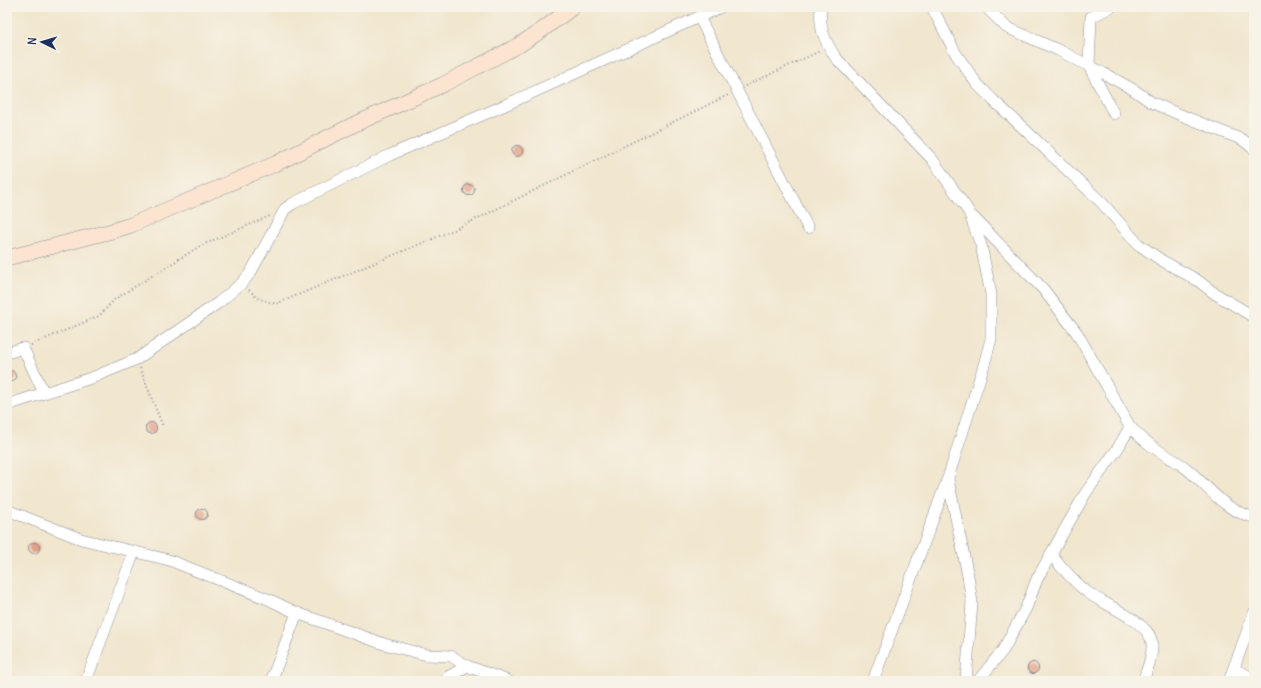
<svg xmlns="http://www.w3.org/2000/svg" width="1261" height="688" font-family="Delius,sans-serif">
	<style>
		.building { fill: #e6a186 }
		.lines { fill: none; stroke-linecap: round; stroke-linejoin: round }
		.street-casing { stroke: #868a96; stroke-width: 12 }
		.secondary-casing { stroke: #868a96; stroke-width: 16 }
		.path { stroke: #868a96; stroke-width: 2; stroke-dasharray: 1 3; stroke-linecap: butt }
		.street { stroke: #fff; stroke-width: 11 }
		.secondary { stroke: #fce5d0; stroke-width: 15 }
	</style>
	<rect width="100%" height="100%" fill="#f7f3e8"/>
	<filter id="ink" filterUnits="userSpaceOnUse"><feTurbulence type="fractalNoise" baseFrequency=".025" numOctaves="2"/><feDisplacementMap in="SourceGraphic" scale="8" xChannelSelector="R" yChannelSelector="G"/><feConvolveMatrix kernelMatrix="1 2 1 2 8 2 1 2 1" color-interpolation-filters="sRGB"/></filter>
	<filter id="wash" filterUnits="userSpaceOnUse"><feTurbulence type="fractalNoise" baseFrequency=".012" numOctaves="4" result="noise"/><feDisplacementMap in="SourceGraphic" scale="16" xChannelSelector="R" yChannelSelector="G"/><feGaussianBlur stdDeviation="0.9" result="paint"/><feColorMatrix in="noise" values="0 0 0 0 0 0 0 0 0 0 0 0 0 0 0 0 0 1.4 0 .05"/><feComposite in="paint" operator="in"/></filter>
	<g filter="url(#wash)">
		<rect width="100%" height="100%" fill="#f1e6ce"/>
		<g id="blocks">
			<g class="building">
				<circle cx="517" cy="151" r="5.5"/>
				<circle cx="469" cy="190" r="5.5"/>
				<polygon points="7,370 13,371 15,374 16,378 14,381 7,383"/>
				<circle cx="151" cy="428" r="5.5"/>
				<circle cx="202" cy="514" r="5.5"/>
				<circle cx="34" cy="548" r="5.5"/>
				<circle cx="1033" cy="668" r="5.5"/>
			</g>
		</g>
	</g>
	<g filter="url(#ink)">
		<use href="#blocks" fill-opacity="0" stroke="#868a96" stroke-width="1"/>
		<g class="lines">
			<g class="street-casing">
				<g id="street">
					<path d="M821 7C819 29 824 40 836 58L932 159 969 212 981 245 991 294V339L984 365 948 478 873 681"/>
					<polyline points="932,7 956,54 977,84 994,101 1020,125 1102,203 1138,244 1161,260 1197,280 1214,293 1254,317"/>
					<polyline points="986,7 1006,27 1058,50 1103,73 1134,90 1151,102 1176,113 1243,140 1254,149"/>
					<polyline points="1111,7 1091,17 1089,66 1114,114"/>
					<polyline points="699,17 808,228"/>
					<path d="M973 217 1043 289 1077 333 1130 427C1139 436 1148 444 1159 451 1168 457 1178 462 1187 469 1209 487 1225 512 1254 517"/>
					<polyline points="7,353 23,348 44,393"/>
					<polyline points="7,405 94,377 137,359 218,303 242,283 251,272 285,209 292,204 390,155 503,106 721,7"/>
					<polyline points="948,479 968,576 972,602 966,681"/>
					<polyline points="7,510 81,539 169,560 270,600 297,613 384,644 427,655 451,656 467,666 508,681"/>
					<path d="M1051 554C1062 568 1073 581 1087 592 1103 604 1146 621 1151 639 1155 652 1147 669 1143 681"/>
					<polyline points="1234,669 1254,679"/>
					<polyline points="86,681 134,552"/>
					<polyline points="271,681 297,613"/>
					<polyline points="445,681 448,677 467,666"/>
					<polyline points="978,681 1003,650 1026,608 1037,579 1051,554 1085,494 1118,448 1130,427"/>
					<polyline points="1229,681 1254,613"/>
				</g>
			</g>
			<g class="secondary-casing">
				<polyline id="secondary" points="7,258 112,231 131,225 275,164 353,125 442,85 519,45 542,30 573,7"/>
			</g>
			<g class="path">
				<polyline points="745,86 820,51"/>
				<polyline points="249,290 257,298 276,304 456,229 728,95"/>
				<polyline points="31,345 99,316 115,299 200,246 270,216"/>
				<polyline points="140,368 163,427"/>
			</g>
			<use href="#street" class="street"/>
			<use href="#secondary" class="secondary"/>
		</g>
	</g>
	<rect width="1261" height="688" fill="none" stroke="#f7f3e8" stroke-width="24"/>
	<g transform="translate(42 42) rotate(275)" stroke="#f7f3e8" stroke-width="3" paint-order="stroke">
	<path d="M0-3L7 15L0 10L-7 15Z" fill="#1b2f5e"/>
	<text y="-6" font-size="11" font-weight="bold" text-anchor="middle" fill="#1b2f5e">N</text>
	</g>
</svg>
